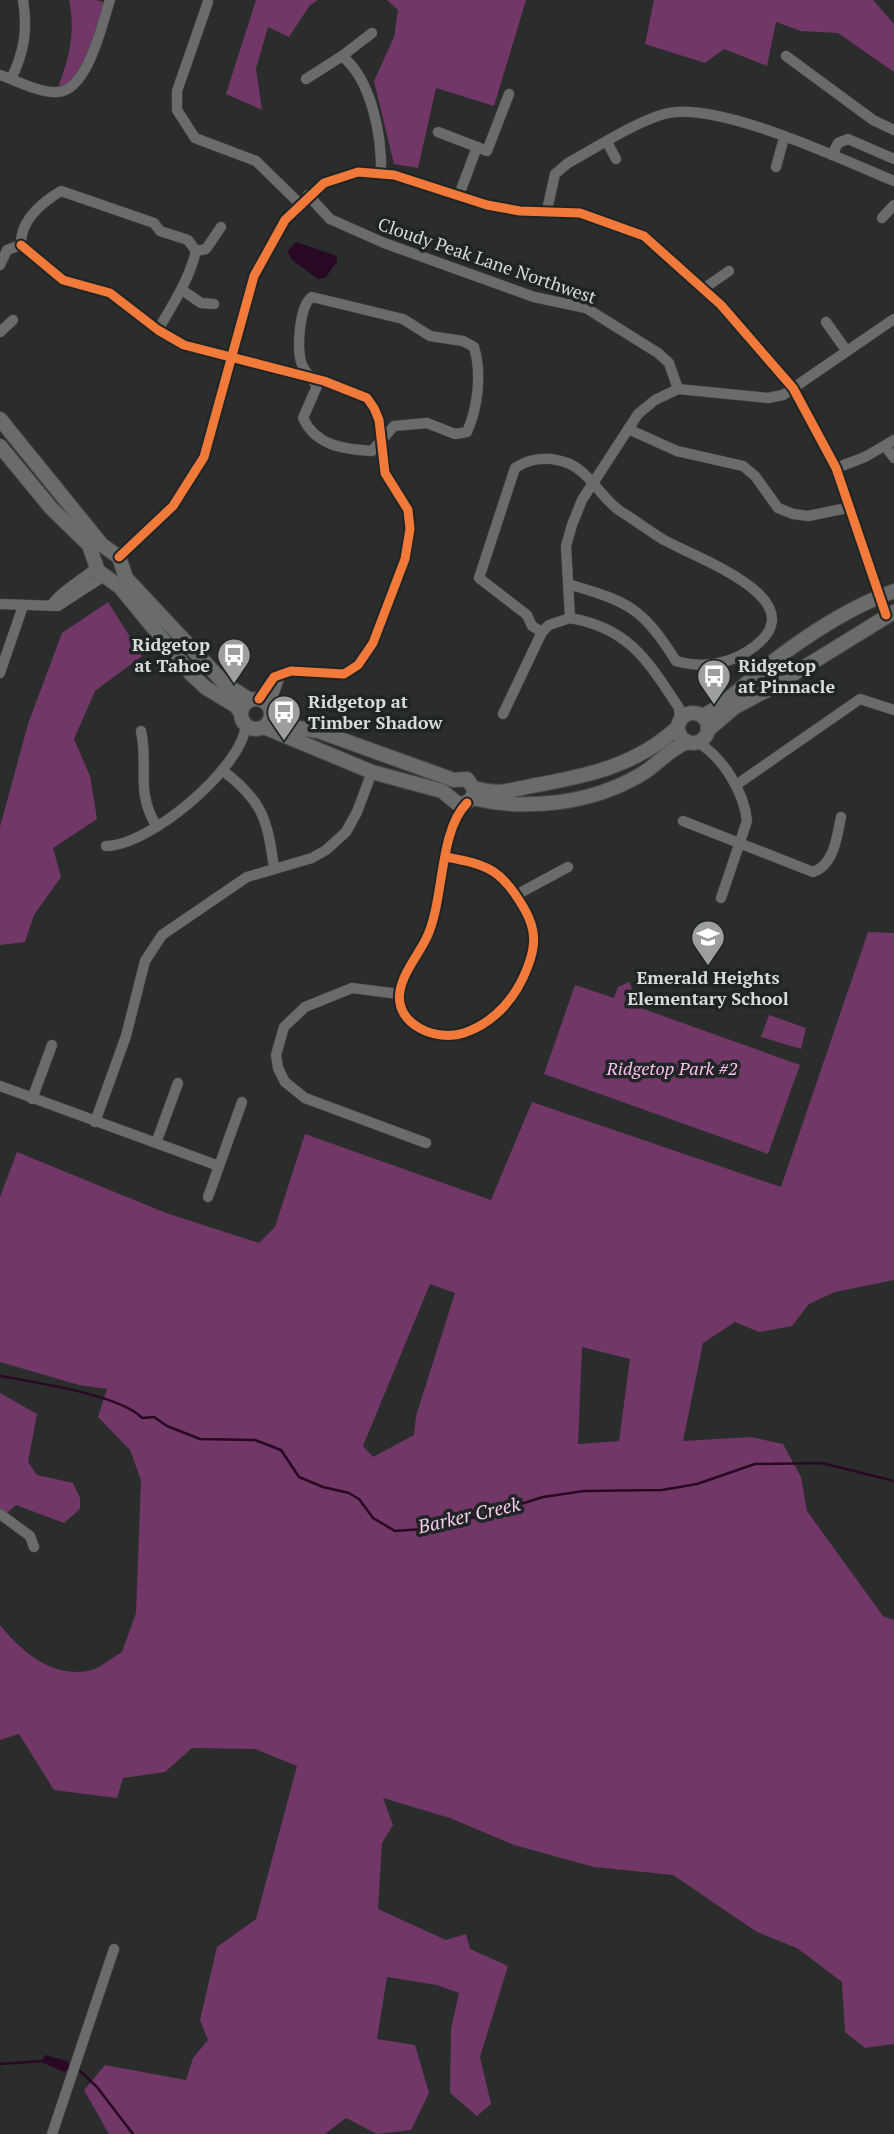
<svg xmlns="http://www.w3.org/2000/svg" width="894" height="2134" font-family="'PT Serif',serif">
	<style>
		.green { fill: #713766; fill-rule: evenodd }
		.water { fill: #280823 }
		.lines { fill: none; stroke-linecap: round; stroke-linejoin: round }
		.stream { stroke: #280823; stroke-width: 2.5 }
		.minor-casing { stroke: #474949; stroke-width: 11 }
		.secondary-casing { stroke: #474949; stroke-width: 16 }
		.minor { stroke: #6a6b6b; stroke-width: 10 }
		.secondary { stroke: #6a6b6b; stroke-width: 14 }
		.cycleway-casing { stroke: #202424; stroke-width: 13 }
		.cycleway { stroke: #f17a3a; stroke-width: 9 }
		.labels { text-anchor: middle; stroke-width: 7; stroke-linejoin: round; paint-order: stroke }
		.street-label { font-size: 18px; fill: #d9dcdc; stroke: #202424 }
		.poi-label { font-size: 18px; font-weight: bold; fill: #d9dcdc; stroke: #202424; text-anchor: start }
		.park-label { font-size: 18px; font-style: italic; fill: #fdbfee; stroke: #202424 }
		.water-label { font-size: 19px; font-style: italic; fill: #f7cdec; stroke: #202424 }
	</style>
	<rect width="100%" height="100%" fill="#2b2d2c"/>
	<g class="green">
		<path d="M69 0H96L109 4 81 79 57 90C69 59 76 33 69 0Z"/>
		<polygon points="256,0 318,0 310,5 289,37 268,27 256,69 262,110 226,94"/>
		<polygon points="387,0 526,0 494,106 436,88 418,168 394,164 374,81 394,37 398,10"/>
		<polygon points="654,0 873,0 894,24 894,72 838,33 801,31 776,22 767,66 724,49 705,63 645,44"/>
		<polygon points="108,602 142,656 95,691 74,739 90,776 97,819 53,848 61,877 34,915 25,942 0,945 0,827 28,724 62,633"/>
		<path d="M868 932 894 933V1280L835 1292 809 1304 792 1326 759 1332 735 1322 703 1343 683 1441 751 1437 783 1444 801 1477 807 1511 883 1616 894 1620V2044L865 2048 845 2032 842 1982 797 1948 757 1932 673 1875 594 1867 514 1845 450 1818 383 1798 393 1825 382 1843 378 1909 446 1940 466 1934 470 1949 508 1966 480 2057 491 2104 477 2116 450 2093 451 2029 459 1993 437 1985 387 1977 377 2039 415 2045 429 2093 411 2130 377 2134 346 2118 325 2134H109L84 2090 105 2065 186 2080 193 2058 208 2040 200 2020 217 1947 256 1919 297 1766 255 1749 192 1748 165 1772 123 1778 117 1798 54 1790 19 1734 0 1740V1625C22 1652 51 1677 88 1671 99 1669 113 1657 122 1652L136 1613 141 1480 130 1450 98 1417 107 1389 79 1385 0 1362V1197L17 1152 166 1213 259 1243 275 1227 305 1134 491 1200 532 1102 781 1187ZM430 1284 455 1293 416 1416 414 1435 373 1457 363 1446ZM582 1347 630 1359 619 1441 578 1444Z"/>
		<polygon points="629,982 635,996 624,1002 800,1065 768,1154 544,1074 575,985 614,998 618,987"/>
		<polygon points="769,1015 806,1028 801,1049 761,1037"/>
		<polygon points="0,1393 37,1414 28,1462 37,1475 73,1483 80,1498 80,1509 64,1523 16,1505 0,1519"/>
	</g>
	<g class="water">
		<polygon points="296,242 337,256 337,262 325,278 318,279 292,260 287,251"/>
		<polygon points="45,2055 67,2061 71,2068 64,2072 41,2062"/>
	</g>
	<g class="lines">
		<g class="stream">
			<path d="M0 1376C33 1382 121 1395 142 1418L154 1417 167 1426 200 1439 255 1440 281 1450 299 1477 323 1487 349 1493 359 1499 373 1518 395 1531 423 1529 489 1514 543 1497 584 1491 662 1490 697 1484 755 1464 822 1463 894 1481"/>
			<polyline points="0,2064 44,2061"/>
			<polyline points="80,2071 97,2087 133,2134"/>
		</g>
		<g class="minor-casing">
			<g id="minor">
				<polyline points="208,2 177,91 177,110 195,138 256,161 300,204"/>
				<polyline points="342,56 372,33"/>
				<polyline points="786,56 873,120 894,130"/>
				<path d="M0 75C18 81 39 93 58 92 88 90 102 24 110 0"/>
				<path d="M11 79C24 53 28 29 23 0"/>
				<path d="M306 79 342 56C372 80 382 137 381 174"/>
				<polyline points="438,132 477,147"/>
				<polyline points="607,142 616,159"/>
				<polyline points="832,155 838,143 848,139 894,159"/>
				<polyline points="776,167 784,138"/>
				<polyline points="308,195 330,219 384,243 534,297 586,308 658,353 669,363 678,389"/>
				<polyline points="459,195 477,147 487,151 509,94"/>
				<path d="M547 210 555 174 568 163C596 148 633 123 664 114 715 99 843 160 894 181"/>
				<polyline points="882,218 894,205"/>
				<polyline points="21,245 63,280 110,293 158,330 184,345 324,381 367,398 374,408 379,420 385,473 408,510 410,529 405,559 373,643 358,665 344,674 291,671 274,677 259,699"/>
				<path d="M21 245C20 221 41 203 61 191L154 223 160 231 188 240 196 251C189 280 173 304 158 330"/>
				<polyline points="196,251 206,249 221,227"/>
				<polyline points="0,265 7,250 21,245"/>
				<polyline points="703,289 729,271"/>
				<polyline points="182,290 201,303 214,304"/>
				<path d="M312 297 403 319 430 336 463 341 474 347C482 373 478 407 467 432L455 434 427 423 394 426 372 451C343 449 316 446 303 418L317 386C312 379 303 370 301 362 297 347 299 306 312 297Z"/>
				<polyline points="826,322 846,350"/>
				<polyline points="0,332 13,320"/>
				<polyline points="628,429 677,451 743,466 755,476 778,508 793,514 808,516 847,508"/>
				<polyline points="886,447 894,458"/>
				<polyline points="836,468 865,457 894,440"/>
				<polyline points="119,557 173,506 204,457 254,276 285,220 324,183 358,172 394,175 487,205 520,211 580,213 644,236 721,305 793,388 836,468 886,615"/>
				<polyline points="0,604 58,606 104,576"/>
				<path d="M52 605C56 595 86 577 97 567"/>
				<path d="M570 618C629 628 648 661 679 708L680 720"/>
				<path d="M542 632 532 626 527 615 479 578 515 468C532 457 550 456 570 464 591 474 601 498 620 511 635 520 649 531 664 540 698 559 824 602 748 651 726 665 701 668 676 661 643 609 630 602 571 585"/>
				<polyline points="0,673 23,606"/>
				<polyline points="269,707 280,676"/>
				<polyline points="503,714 542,632 549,625 570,618 566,546 572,525 582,500 638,414 655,400 678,389 768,398 783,395 894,319"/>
				<path d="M141 731C149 767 135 791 156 825"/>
				<path d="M697 742C723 757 744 792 747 821L721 898"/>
				<path d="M222 770C263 801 267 819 274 867"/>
				<polyline points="736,785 860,699 894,710"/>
				<path d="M683 821 813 872C834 865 837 837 841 817"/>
				<path d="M106 846C149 846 240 770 246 726"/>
				<path d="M446 857C490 865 503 871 525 910 537 932 535 948 526 971 516 999 494 1023 465 1033 438 1042 395 1025 400 992 403 971 421 954 429 935 442 901 442 827 466 803"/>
				<polyline points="516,895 568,867"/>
				<polyline points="399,994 352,988 305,1007 284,1027 276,1055 278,1068 285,1082 305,1098 426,1143"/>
				<polyline points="0,1086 219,1166"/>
				<polyline points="32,1099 52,1045"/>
				<polyline points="95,1122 126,1036 145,961 162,935 247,877 312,858 326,850 346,832 357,812 372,772"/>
				<polyline points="156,1143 178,1083"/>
				<polyline points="208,1197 242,1102"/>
				<polyline points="0,1514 30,1536 34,1547"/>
				<polyline points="52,2134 114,1949"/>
			</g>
		</g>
		<g class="secondary-casing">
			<g id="secondary">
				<polyline points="0,419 102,545 119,557 126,578 225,684 250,700"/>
				<polyline points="0,446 51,508 89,545 98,571 120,587 191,674 206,688 236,706 241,713"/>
				<circle cx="256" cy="714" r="15"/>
				<circle cx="693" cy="728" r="15"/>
				<path d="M703 716C728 703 745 683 767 666 804 637 850 607 894 591"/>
				<path d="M264 727 372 772 442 791 458 804C468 804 474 799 474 789L467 779 454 780 318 731 285 726 271 714"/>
				<polyline points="708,730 735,707 769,689 894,612"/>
				<path d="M474 788C499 795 507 791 531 786 587 776 636 766 678 727"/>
				<path d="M472 798C526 811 591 804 640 775 658 765 668 749 688 742"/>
			</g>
		</g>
		<use href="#minor" class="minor"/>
		<use href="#secondary" class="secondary"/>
		<g class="cycleway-casing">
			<g id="cycleway">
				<polyline points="21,245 63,280 110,293 158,330 184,345 324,381 367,398 374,408 379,420 385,473 408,510 410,529 405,559 373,643 358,665 344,674 291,671 274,677 259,699"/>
				<polyline points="119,557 173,506 204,457 254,276 285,220 324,183 358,172 394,175 487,205 520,211 580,213 644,236 721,305 793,388 836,468 886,615"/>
				<path d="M446 857C490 865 503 871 525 910 536 930 536 945 528 966 517 996 496 1022 464 1033 437 1042 394 1025 400 991 403 973 418 955 426 939 445 901 438 832 467 803"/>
			</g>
		</g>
		<use href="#cycleway" class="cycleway"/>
	</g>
	<defs>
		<g id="bus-pin" transform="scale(1.75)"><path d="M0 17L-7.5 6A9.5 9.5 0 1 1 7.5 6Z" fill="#9c9f9e" stroke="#202424"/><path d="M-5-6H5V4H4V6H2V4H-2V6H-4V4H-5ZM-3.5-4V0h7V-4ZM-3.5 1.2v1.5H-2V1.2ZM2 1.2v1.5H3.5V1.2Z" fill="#fff"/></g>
		<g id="school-pin" transform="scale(1.75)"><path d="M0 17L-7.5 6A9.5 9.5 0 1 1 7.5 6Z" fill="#9c9f9e" stroke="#202424"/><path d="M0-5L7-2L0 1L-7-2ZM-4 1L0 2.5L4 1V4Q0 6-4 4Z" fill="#fff"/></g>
	</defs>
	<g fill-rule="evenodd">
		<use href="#bus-pin" x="234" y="655"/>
		<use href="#bus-pin" x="714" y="676"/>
		<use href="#bus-pin" x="284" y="712"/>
		<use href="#school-pin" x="708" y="937"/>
	</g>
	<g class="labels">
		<g class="street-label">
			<text transform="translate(487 261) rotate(19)" y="6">Cloudy Peak Lane Northwest</text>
		</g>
		<g class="poi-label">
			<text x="210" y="651" text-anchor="end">Ridgetop<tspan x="210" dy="21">at Tahoe</tspan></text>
			<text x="738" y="672">Ridgetop<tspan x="738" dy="21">at Pinnacle</tspan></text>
			<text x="308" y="708">Ridgetop at<tspan x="308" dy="21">Timber Shadow</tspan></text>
			<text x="708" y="984" text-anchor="middle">Emerald Heights<tspan x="708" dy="21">Elementary School</tspan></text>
		</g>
		<g class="park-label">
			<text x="672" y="1075">Ridgetop Park #2</text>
		</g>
		<g class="water-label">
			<text transform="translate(469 1515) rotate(-13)" y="7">Barker Creek</text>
		</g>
	</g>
</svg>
